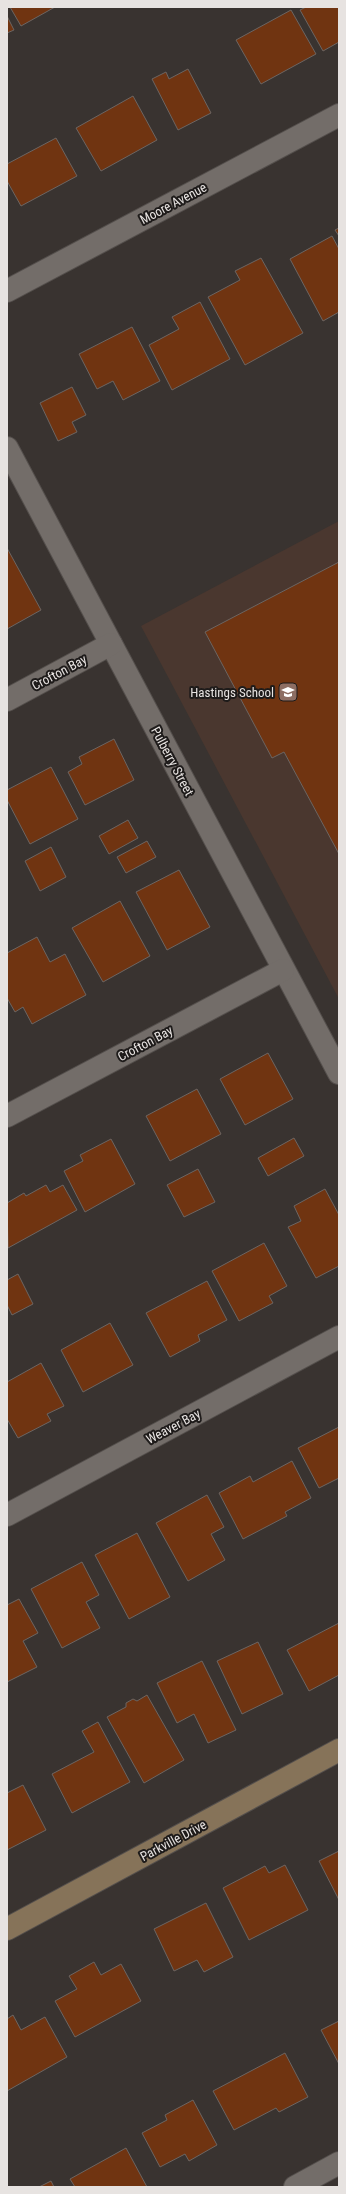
<svg xmlns="http://www.w3.org/2000/svg" width="346" height="2194" font-family="'Roboto Condensed',sans-serif">
	<style>
		.education { fill: #4a372f }
		.building { fill: #703411; stroke: #6c6562 }
		.lines { fill: none; stroke-linecap: round; stroke-linejoin: round }
		.street-casing { stroke: #544f4c; stroke-width: 24 }
		.secondary-casing { stroke: #544f4c; stroke-width: 24 }
		.street { stroke: #736d69; stroke-width: 22 }
		.secondary { stroke: #867359; stroke-width: 22 }
		.labels { text-anchor: middle; stroke-width: 4; stroke-linejoin: round; paint-order: stroke }
		.street-label { font-size: 13px; fill: #e7e3e1; stroke: #1e1b1a }
		.poi-label { font-size: 13px; fill: #e7e3e1; stroke: #1e1b1a; text-anchor: end }
	</style>
	<rect width="100%" height="100%" fill="#393330"/>
	<polygon class="education" points="339,521 339,999 141,626"/>
	<g class="building">
		<polygon points="10,7 55,7 21,26"/>
		<polygon points="306,7 339,7 339,42 323,51 300,10"/>
		<polygon points="291,10 316,54 261,84 236,40"/>
		<polygon points="7,16 14,30 7,33"/>
		<polygon points="188,69 211,113 178,130 152,79 166,72 169,79"/>
		<polygon points="133,96 157,140 101,171 76,128"/>
		<polygon points="56,138 77,176 21,206 7,181 7,164"/>
		<polygon points="339,228 339,236 335,230"/>
		<polygon points="332,236 339,249 339,312 323,321 290,259"/>
		<polygon points="261,258 303,333 245,365 208,297 240,280 235,271"/>
		<polygon points="200,302 230,359 172,390 149,345 179,329 172,317"/>
		<polygon points="132,327 160,381 123,400 113,381 97,389 79,354"/>
		<polygon points="72,387 86,415 72,422 77,432 58,441 40,403"/>
		<polygon points="7,548 41,610 7,629"/>
		<polygon points="339,562 339,854 284,752 272,758 205,632"/>
		<polygon points="114,739 134,780 85,805 68,772 82,764 79,757"/>
		<polygon points="51,767 78,819 30,844 7,800 7,790"/>
		<polygon points="128,820 138,838 109,854 99,836"/>
		<polygon points="147,841 156,857 126,873 117,857"/>
		<polygon points="51,847 66,877 40,891 25,861"/>
		<polygon points="179,870 210,927 167,950 136,892"/>
		<polygon points="120,901 150,956 103,982 72,928"/>
		<polygon points="37,937 50,962 65,954 86,995 32,1024 23,1007 15,1012 7,998 7,953"/>
		<polygon points="268,1053 293,1099 245,1125 220,1079"/>
		<polygon points="197,1089 221,1134 170,1161 146,1116"/>
		<polygon points="294,1138 304,1156 268,1176 258,1158"/>
		<polygon points="111,1139 135,1184 85,1212 64,1171 83,1161 80,1155"/>
		<polygon points="198,1169 215,1202 184,1217 167,1185"/>
		<polygon points="46,1185 50,1192 63,1185 77,1210 8,1248 7,1203 24,1193 26,1196"/>
		<polygon points="325,1189 339,1215 339,1266 316,1278 288,1227 301,1221 294,1206"/>
		<polygon points="264,1243 287,1286 269,1296 273,1303 239,1321 212,1271"/>
		<polygon points="18,1274 33,1304 12,1315 7,1305 7,1280"/>
		<polygon points="207,1281 227,1320 198,1335 200,1341 170,1357 146,1313"/>
		<polygon points="110,1323 133,1365 83,1392 61,1350"/>
		<polygon points="41,1363 64,1406 47,1414 51,1421 18,1438 7,1419 7,1382"/>
		<polygon points="339,1427 339,1478 319,1488 298,1448"/>
		<polygon points="292,1461 311,1498 285,1512 287,1516 243,1539 219,1493 250,1476 253,1482"/>
		<polygon points="207,1495 224,1527 211,1534 225,1560 188,1581 156,1523"/>
		<polygon points="137,1533 170,1597 129,1619 95,1555"/>
		<polygon points="82,1562 99,1595 86,1602 100,1628 62,1648 31,1589"/>
		<polygon points="19,1599 38,1633 23,1641 37,1667 7,1682 7,1605"/>
		<polygon points="339,1623 339,1675 309,1691 287,1650"/>
		<polygon points="258,1642 283,1694 242,1714 217,1661"/>
		<polygon points="202,1661 236,1730 208,1743 194,1714 177,1723 157,1683"/>
		<polygon points="147,1695 184,1760 144,1783 107,1717 126,1707 126,1703 133,1699 137,1701"/>
		<polygon points="98,1722 130,1782 72,1813 52,1774 94,1752 82,1731"/>
		<polygon points="23,1785 46,1830 7,1850 7,1793"/>
		<polygon points="339,1851 339,1900 319,1861"/>
		<polygon points="285,1865 308,1910 249,1940 223,1888 265,1866 269,1873"/>
		<polygon points="206,1903 233,1957 204,1972 197,1960 174,1971 154,1929"/>
		<polygon points="94,1962 101,1975 121,1964 141,2001 75,2037 55,2001 77,1989 69,1976"/>
		<polygon points="13,2015 21,2030 45,2017 67,2057 7,2091 7,2019"/>
		<polygon points="339,2021 339,2064 321,2030"/>
		<polygon points="285,2053 308,2097 279,2112 276,2108 234,2130 213,2091"/>
		<polygon points="193,2100 217,2145 189,2161 185,2154 160,2167 142,2133 167,2120 165,2115"/>
		<polygon points="126,2148 147,2187 75,2187 70,2179"/>
		<polygon points="51,2181 54,2187 39,2187"/>
	</g>
	<g class="lines">
		<g class="street-casing">
			<g id="street">
				<polyline points="7,291 339,115"/>
				<polyline points="7,448 339,1073"/>
				<polyline points="7,700 111,644"/>
				<polyline points="7,1116 283,970"/>
				<polyline points="7,1515 339,1337"/>
				<polyline points="295,2187 339,2163"/>
			</g>
		</g>
		<g class="secondary-casing">
			<polyline id="secondary" points="7,1929 339,1750"/>
		</g>
		<use href="#street" class="street"/>
		<use href="#secondary" class="secondary"/>
	</g>
	<defs>
		<g id="school-square" transform="scale(1)"><rect x="-9" y="-9" width="18" height="18" rx="4" fill="#8d6e63" stroke="#1e1b1a"/><path d="M0-5L7-2L0 1L-7-2ZM-4 1L0 2.5L4 1V4Q0 6-4 4Z" fill="#fff"/></g>
	</defs>
	<g fill-rule="evenodd">
		<use href="#school-square" x="288" y="692"/>
	</g>
	<g class="labels">
		<g class="street-label">
			<text transform="translate(173 203) rotate(-28)" y="5">Moore Avenue</text>
			<text transform="translate(59 672) rotate(-28)" y="5">Crofton Bay</text>
			<text transform="translate(173 761) rotate(62)" y="5">Pulberry Street</text>
			<text transform="translate(145 1043) rotate(-28)" y="5">Crofton Bay</text>
			<text transform="translate(173 1426) rotate(-28)" y="5">Weaver Bay</text>
			<text transform="translate(173 1840) rotate(-28)" y="5">Parkville Drive</text>
		</g>
		<g class="poi-label">
			<text x="274" y="697">Hastings School</text>
		</g>
	</g>
	<rect width="346" height="2194" fill="none" stroke="#e7e3e1" stroke-width="16"/>
</svg>
